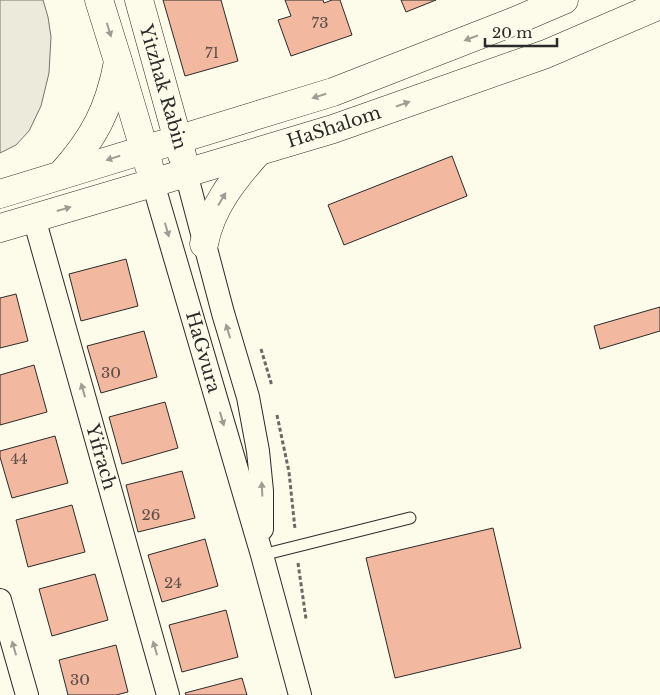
<svg xmlns="http://www.w3.org/2000/svg" width="660" height="695" font-family="'Libre Baskerville',serif">
	<style>
		.parking { fill: #eceadb; stroke: #74746e }
		.building { fill: #f2b8a0; stroke: #2b2b2b }
		.lines { fill: none; stroke-linecap: round; stroke-linejoin: round }
		.service-casing { stroke: #2b2b2b; stroke-width: 13 }
		.minor-casing { stroke: #2b2b2b; stroke-width: 24 }
		.secondary-casing { stroke: #2b2b2b; stroke-width: 29 }
		.path { stroke: #6a6964; stroke-width: 3; stroke-dasharray: 4 2.5; stroke-linecap: butt }
		.service { stroke: #fdfbea; stroke-width: 11 }
		.minor { stroke: #fdfbea; stroke-width: 22 }
		.secondary { stroke: #fdfbea; stroke-width: 28 }
		.oneway { fill: #9e9d94 }
		.labels { text-anchor: middle; stroke-width: 4; stroke-linejoin: round; paint-order: stroke }
		.number-label { font-size: 15px; fill: #5d4e48 }
		.street-label { font-size: 18px; fill: #2b2b2b; stroke: #fdfbea }
	</style>
	<rect width="100%" height="100%" fill="#fdfbea"/>
	<polygon class="parking" points="0,0 43,0 48,17 51,37 49,73 41,106 29,131 16,145 0,153"/>
	<g class="building">
		<polygon points="163,0 221,0 238,61 185,76"/>
		<polygon points="285,0 323,0 324,3 332,0 340,0 352,35 291,56 278,20 291,16"/>
		<polygon points="401,0 436,0 406,12"/>
		<polygon points="452,156 467,196 344,245 328,205"/>
		<polygon points="126,259 138,306 81,321 69,274"/>
		<polygon points="16,294 28,341 0,348 0,298"/>
		<polygon points="660,307 660,331 600,349 594,326"/>
		<polygon points="144,331 157,377 101,393 87,346"/>
		<polygon points="34,365 47,412 0,425 0,375"/>
		<polygon points="165,402 178,448 122,464 109,417"/>
		<polygon points="55,436 68,483 12,498 0,457 0,451"/>
		<polygon points="182,471 195,518 138,532 126,485"/>
		<polygon points="72,505 85,552 28,567 16,520"/>
		<polygon points="493,528 521,648 395,678 366,558"/>
		<polygon points="205,539 218,586 162,602 148,555"/>
		<polygon points="95,574 108,620 52,636 39,589"/>
		<polygon points="226,610 238,657 182,672 169,625"/>
		<polygon points="116,645 128,692 116,695 68,695 59,660"/>
		<polygon points="242,678 247,695 186,695 185,693"/>
	</g>
	<g class="lines">
		<g class="service-casing">
			<polyline id="service" points="262,555 410,518"/>
		</g>
		<g class="minor-casing">
			<g id="minor">
				<polyline points="186,173 223,313 248,397 258,451 262,491 262,529"/>
				<polyline points="153,183 262,555 300,695"/>
				<polyline points="34,218 168,695"/>
				<polyline points="0,600 27,695"/>
			</g>
		</g>
		<g class="secondary-casing">
			<g id="secondary">
				<polyline points="99,0 118,61 149,166"/>
				<polyline points="139,0 182,155"/>
				<path d="M61 175C94 138 109 110 118 62"/>
				<polyline points="0,194 333,92 515,21 564,0"/>
				<polyline points="0,228 186,173 333,129 546,54 660,5"/>
				<path d="M204 244C211 207 234 179 258 152"/>
			</g>
		</g>
		<g class="path">
			<polyline points="261,349 272,386"/>
			<polyline points="277,415 289,472 295,529"/>
			<polyline points="298,563 306,619"/>
		</g>
		<use href="#service" class="service"/>
		<use href="#minor" class="minor"/>
		<use href="#secondary" class="secondary"/>
	</g>
	<defs><path id="oneway-solid" d="M-6-.8H1V-3.2L6.5 0L1 3.2V.8H-6Z" transform="scale(1.25)"/></defs>
	<g class="oneway">
		<use href="#oneway-solid" transform="translate(109 30) rotate(73)"/>
		<use href="#oneway-solid" transform="translate(471 38) rotate(159)"/>
		<use href="#oneway-solid" transform="translate(319 96) rotate(162)"/>
		<use href="#oneway-solid" transform="translate(403 104) rotate(-19)"/>
		<use href="#oneway-solid" transform="translate(113 158) rotate(163)"/>
		<use href="#oneway-solid" transform="translate(222 199) rotate(-59)"/>
		<use href="#oneway-solid" transform="translate(64 209) rotate(-16)"/>
		<use href="#oneway-solid" transform="translate(167 230) rotate(74)"/>
		<use href="#oneway-solid" transform="translate(228 331) rotate(-107)"/>
		<use href="#oneway-solid" transform="translate(83 390) rotate(-106)"/>
		<use href="#oneway-solid" transform="translate(222 419) rotate(74)"/>
		<use href="#oneway-solid" transform="translate(262 489) rotate(-93)"/>
		<use href="#oneway-solid" transform="translate(14 648) rotate(-106)"/>
		<use href="#oneway-solid" transform="translate(155 648) rotate(-106)"/>
	</g>
	<g class="labels">
		<g class="number-label">
			<text x="320" y="28">73</text>
			<text x="212" y="58">71</text>
			<text x="111" y="378">30</text>
			<text x="19" y="464">44</text>
			<text x="151" y="520">26</text>
			<text x="173" y="588">24</text>
			<text x="80" y="685">30</text>
		</g>
		<g class="street-label">
			<text transform="translate(163 87) rotate(74)" y="6">Yitzhak Rabin</text>
			<text transform="translate(334 127) rotate(-18)" y="6">HaShalom</text>
			<text transform="translate(203 352) rotate(74)" y="6">HaGvura</text>
			<text transform="translate(101 457) rotate(74)" y="6">Yifrach</text>
		</g>
	</g>
	<path d="M485 38v8h72v-8" fill="none" stroke="#2b2b2b" stroke-width="2.5"/>
	<text x="492" y="38" font-size="15" fill="#2b2b2b" stroke="#fdfbea" stroke-width="4" paint-order="stroke">20 m</text>
</svg>
